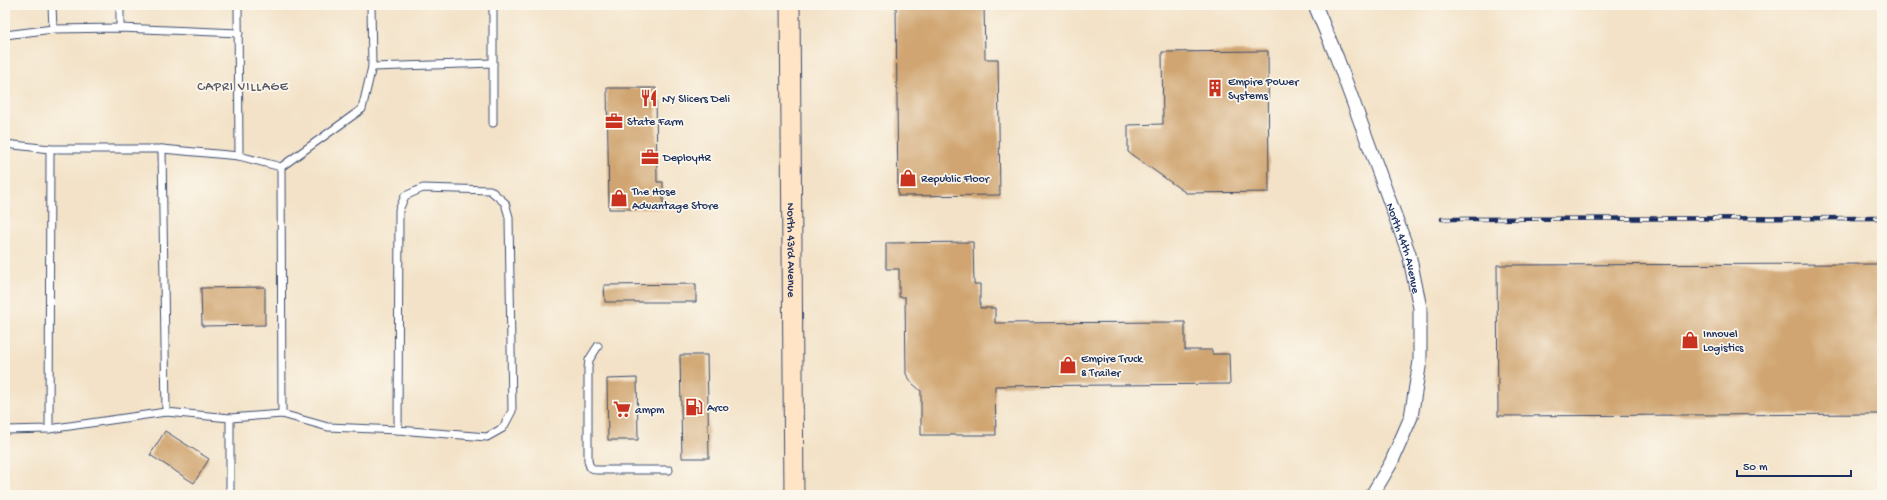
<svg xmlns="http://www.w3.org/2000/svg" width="1887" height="500" font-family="'Gochi Hand',sans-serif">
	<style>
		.building { fill: #d0a571 }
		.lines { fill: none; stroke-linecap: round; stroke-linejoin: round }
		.service-casing { stroke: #3b4a6e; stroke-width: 9 }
		.minor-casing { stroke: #3b4a6e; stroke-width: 15 }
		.secondary-casing { stroke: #3b4a6e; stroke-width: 21 }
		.service { stroke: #fff; stroke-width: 7 }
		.minor { stroke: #fff; stroke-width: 13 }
		.secondary { stroke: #ffe4c6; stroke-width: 19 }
		.rail-casing { stroke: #1b2f5e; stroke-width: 4.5 }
		.rail { stroke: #fbf7ec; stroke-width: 3; stroke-dasharray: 9; stroke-linecap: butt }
		.labels { text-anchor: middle; stroke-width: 3.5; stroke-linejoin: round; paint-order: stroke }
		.poi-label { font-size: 12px; fill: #1b2f5e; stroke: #fbf7ec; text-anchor: start }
		.street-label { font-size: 12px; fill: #1b2f5e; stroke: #fbf7ec }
		.neighbourhood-label { font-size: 13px; letter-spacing: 1px; fill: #5a5865; stroke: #fbf7ec }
	</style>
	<rect width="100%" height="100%" fill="#fbf7ec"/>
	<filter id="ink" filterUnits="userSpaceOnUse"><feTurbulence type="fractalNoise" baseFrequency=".025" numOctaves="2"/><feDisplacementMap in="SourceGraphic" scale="8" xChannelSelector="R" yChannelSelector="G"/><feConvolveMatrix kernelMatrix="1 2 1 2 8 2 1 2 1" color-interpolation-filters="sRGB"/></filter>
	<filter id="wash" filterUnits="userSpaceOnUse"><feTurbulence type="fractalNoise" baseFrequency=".012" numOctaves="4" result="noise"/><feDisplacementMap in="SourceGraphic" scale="16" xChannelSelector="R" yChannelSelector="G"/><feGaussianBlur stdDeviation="0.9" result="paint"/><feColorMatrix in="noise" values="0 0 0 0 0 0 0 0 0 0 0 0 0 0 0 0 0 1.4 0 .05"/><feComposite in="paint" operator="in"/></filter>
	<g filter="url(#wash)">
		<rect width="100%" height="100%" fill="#f3e2c7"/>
		<g id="blocks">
			<g class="building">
				<polygon points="896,5 984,5 985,59 998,59 1000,195 898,196"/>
				<polygon points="1268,51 1269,192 1186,193 1128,152 1128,125 1163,124 1162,52"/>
				<polygon points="607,88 656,88 657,182 663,182 663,209 609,209"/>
				<polygon points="973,242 974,284 980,284 980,308 995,308 995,323 1185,322 1185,350 1212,350 1212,354 1229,354 1230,384 995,386 996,435 921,435 921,391 913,384 906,374 905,297 899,297 899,269 886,269 886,243"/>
				<polygon points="1882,264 1882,414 1498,416 1497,265"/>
				<polygon points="696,284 696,302 605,302 604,285"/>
				<polygon points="265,287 265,325 202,326 201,288"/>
				<polygon points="680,355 707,355 709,458 682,458"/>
				<polygon points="637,378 638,440 608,440 607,379"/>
				<polygon points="165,431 209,459 194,483 150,455"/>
			</g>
		</g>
	</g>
	<g filter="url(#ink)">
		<use href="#blocks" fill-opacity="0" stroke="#3b4a6e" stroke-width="1"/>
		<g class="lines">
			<g class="service-casing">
				<g id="service">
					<polyline points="52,5 53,29"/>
					<polyline points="238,5 239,156"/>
					<polyline points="120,28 120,5"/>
					<polyline points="5,35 53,29 120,28 239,33"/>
					<polyline points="372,67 493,63"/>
					<polyline points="493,123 493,5"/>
					<polyline points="5,144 50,149 162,149 239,156 281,167"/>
					<polyline points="162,149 166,412"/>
					<polygon points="423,188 490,190 505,203 509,217 512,411 503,428 487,437 398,430 399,210 405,196"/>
					<polyline points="598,346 589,360 588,368 588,461 590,467 596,470 669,470"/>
					<polyline points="282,414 281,167 362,109 372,67 371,5"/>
					<polyline points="230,418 230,495"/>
					<polyline points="49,429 50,149"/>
					<polyline points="5,430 49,429 166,412 230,418 282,414 328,427 398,430"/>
				</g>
			</g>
			<g class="minor-casing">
				<g id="minor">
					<path id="s1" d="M1315 5 1337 58 1409 254 1420 308V361L1411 417 1391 463 1372 495"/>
				</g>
			</g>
			<g class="secondary-casing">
				<g id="secondary">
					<path id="s2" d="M790 5 794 495"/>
				</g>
			</g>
			<use href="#service" class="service"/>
			<use href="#minor" class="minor"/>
			<use href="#secondary" class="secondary"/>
			<g class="rail-casing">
				<polyline id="rail" points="1442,219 1882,218"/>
			</g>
			<use href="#rail" class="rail"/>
		</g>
	</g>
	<defs>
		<g id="building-bare" transform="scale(1.38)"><path d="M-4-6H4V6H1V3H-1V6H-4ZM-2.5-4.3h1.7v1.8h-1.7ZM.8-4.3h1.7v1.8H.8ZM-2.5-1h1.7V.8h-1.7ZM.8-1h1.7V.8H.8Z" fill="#c8321e" stroke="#fbf7ec" stroke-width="2.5" paint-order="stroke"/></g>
		<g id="restaurant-bare" transform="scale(1.38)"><path d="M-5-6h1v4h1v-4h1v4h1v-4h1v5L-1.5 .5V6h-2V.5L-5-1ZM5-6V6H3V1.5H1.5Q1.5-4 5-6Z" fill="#c8321e" stroke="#fbf7ec" stroke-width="2.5" paint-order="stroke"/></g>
		<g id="office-bare" transform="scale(1.38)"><path d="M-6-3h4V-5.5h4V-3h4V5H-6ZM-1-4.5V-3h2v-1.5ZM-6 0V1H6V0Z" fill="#c8321e" stroke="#fbf7ec" stroke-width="2.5" paint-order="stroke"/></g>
		<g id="shop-bare" transform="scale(1.38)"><path d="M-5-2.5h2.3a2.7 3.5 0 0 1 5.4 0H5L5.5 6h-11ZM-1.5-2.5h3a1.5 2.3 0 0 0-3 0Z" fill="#c8321e" stroke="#fbf7ec" stroke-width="2.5" paint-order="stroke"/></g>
		<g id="fuel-bare" transform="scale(1.38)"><path d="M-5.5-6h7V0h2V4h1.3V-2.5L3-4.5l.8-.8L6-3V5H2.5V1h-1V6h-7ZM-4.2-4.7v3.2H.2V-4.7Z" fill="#c8321e" stroke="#fbf7ec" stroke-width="2.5" paint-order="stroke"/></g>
		<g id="supermarket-bare" transform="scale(1.38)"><path d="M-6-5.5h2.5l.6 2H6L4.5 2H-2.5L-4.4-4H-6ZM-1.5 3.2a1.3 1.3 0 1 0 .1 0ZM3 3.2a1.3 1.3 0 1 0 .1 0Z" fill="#c8321e" stroke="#fbf7ec" stroke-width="2.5" paint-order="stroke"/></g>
	</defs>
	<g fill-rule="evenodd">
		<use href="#building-bare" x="1215" y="88"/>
		<use href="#restaurant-bare" x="649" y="98"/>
		<use href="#office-bare" x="614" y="121"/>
		<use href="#office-bare" x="650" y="157"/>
		<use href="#shop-bare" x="908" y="178"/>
		<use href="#shop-bare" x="619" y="198"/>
		<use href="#shop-bare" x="1690" y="340"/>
		<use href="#shop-bare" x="1068" y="365"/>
		<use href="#fuel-bare" x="694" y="407"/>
		<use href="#supermarket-bare" x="622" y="409"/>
	</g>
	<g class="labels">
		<g class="poi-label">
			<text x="1228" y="85">Empire Power<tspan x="1228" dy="14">Systems</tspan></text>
			<text x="662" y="102">NY Slicers Deli</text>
			<text x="627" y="125">State Farm</text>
			<text x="663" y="161">DeployHR</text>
			<text x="921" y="182">Republic Floor</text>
			<text x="632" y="195">The Hose<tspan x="632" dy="14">Advantage Store</tspan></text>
			<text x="1703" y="337">Innovel<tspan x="1703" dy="14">Logistics</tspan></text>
			<text x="1081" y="362">Empire Truck<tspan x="1081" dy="14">&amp; Trailer</tspan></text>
			<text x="707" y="411">Arco</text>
			<text x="635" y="413">ampm</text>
		</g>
		<g class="street-label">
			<text dy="4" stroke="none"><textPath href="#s1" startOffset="259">North 44th Avenue</textPath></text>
			<text dy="4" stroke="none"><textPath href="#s2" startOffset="245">North 43rd Avenue</textPath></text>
		</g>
		<g class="neighbourhood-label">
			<text x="243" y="90">CAPRI VILLAGE</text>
		</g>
	</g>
	<rect width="1887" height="500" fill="none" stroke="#fbf7ec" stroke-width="20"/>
	<path d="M1737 470v6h114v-6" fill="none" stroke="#1b2f5e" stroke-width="2"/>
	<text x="1743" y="470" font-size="12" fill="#1b2f5e" stroke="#fbf7ec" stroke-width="3" paint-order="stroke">50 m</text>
</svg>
